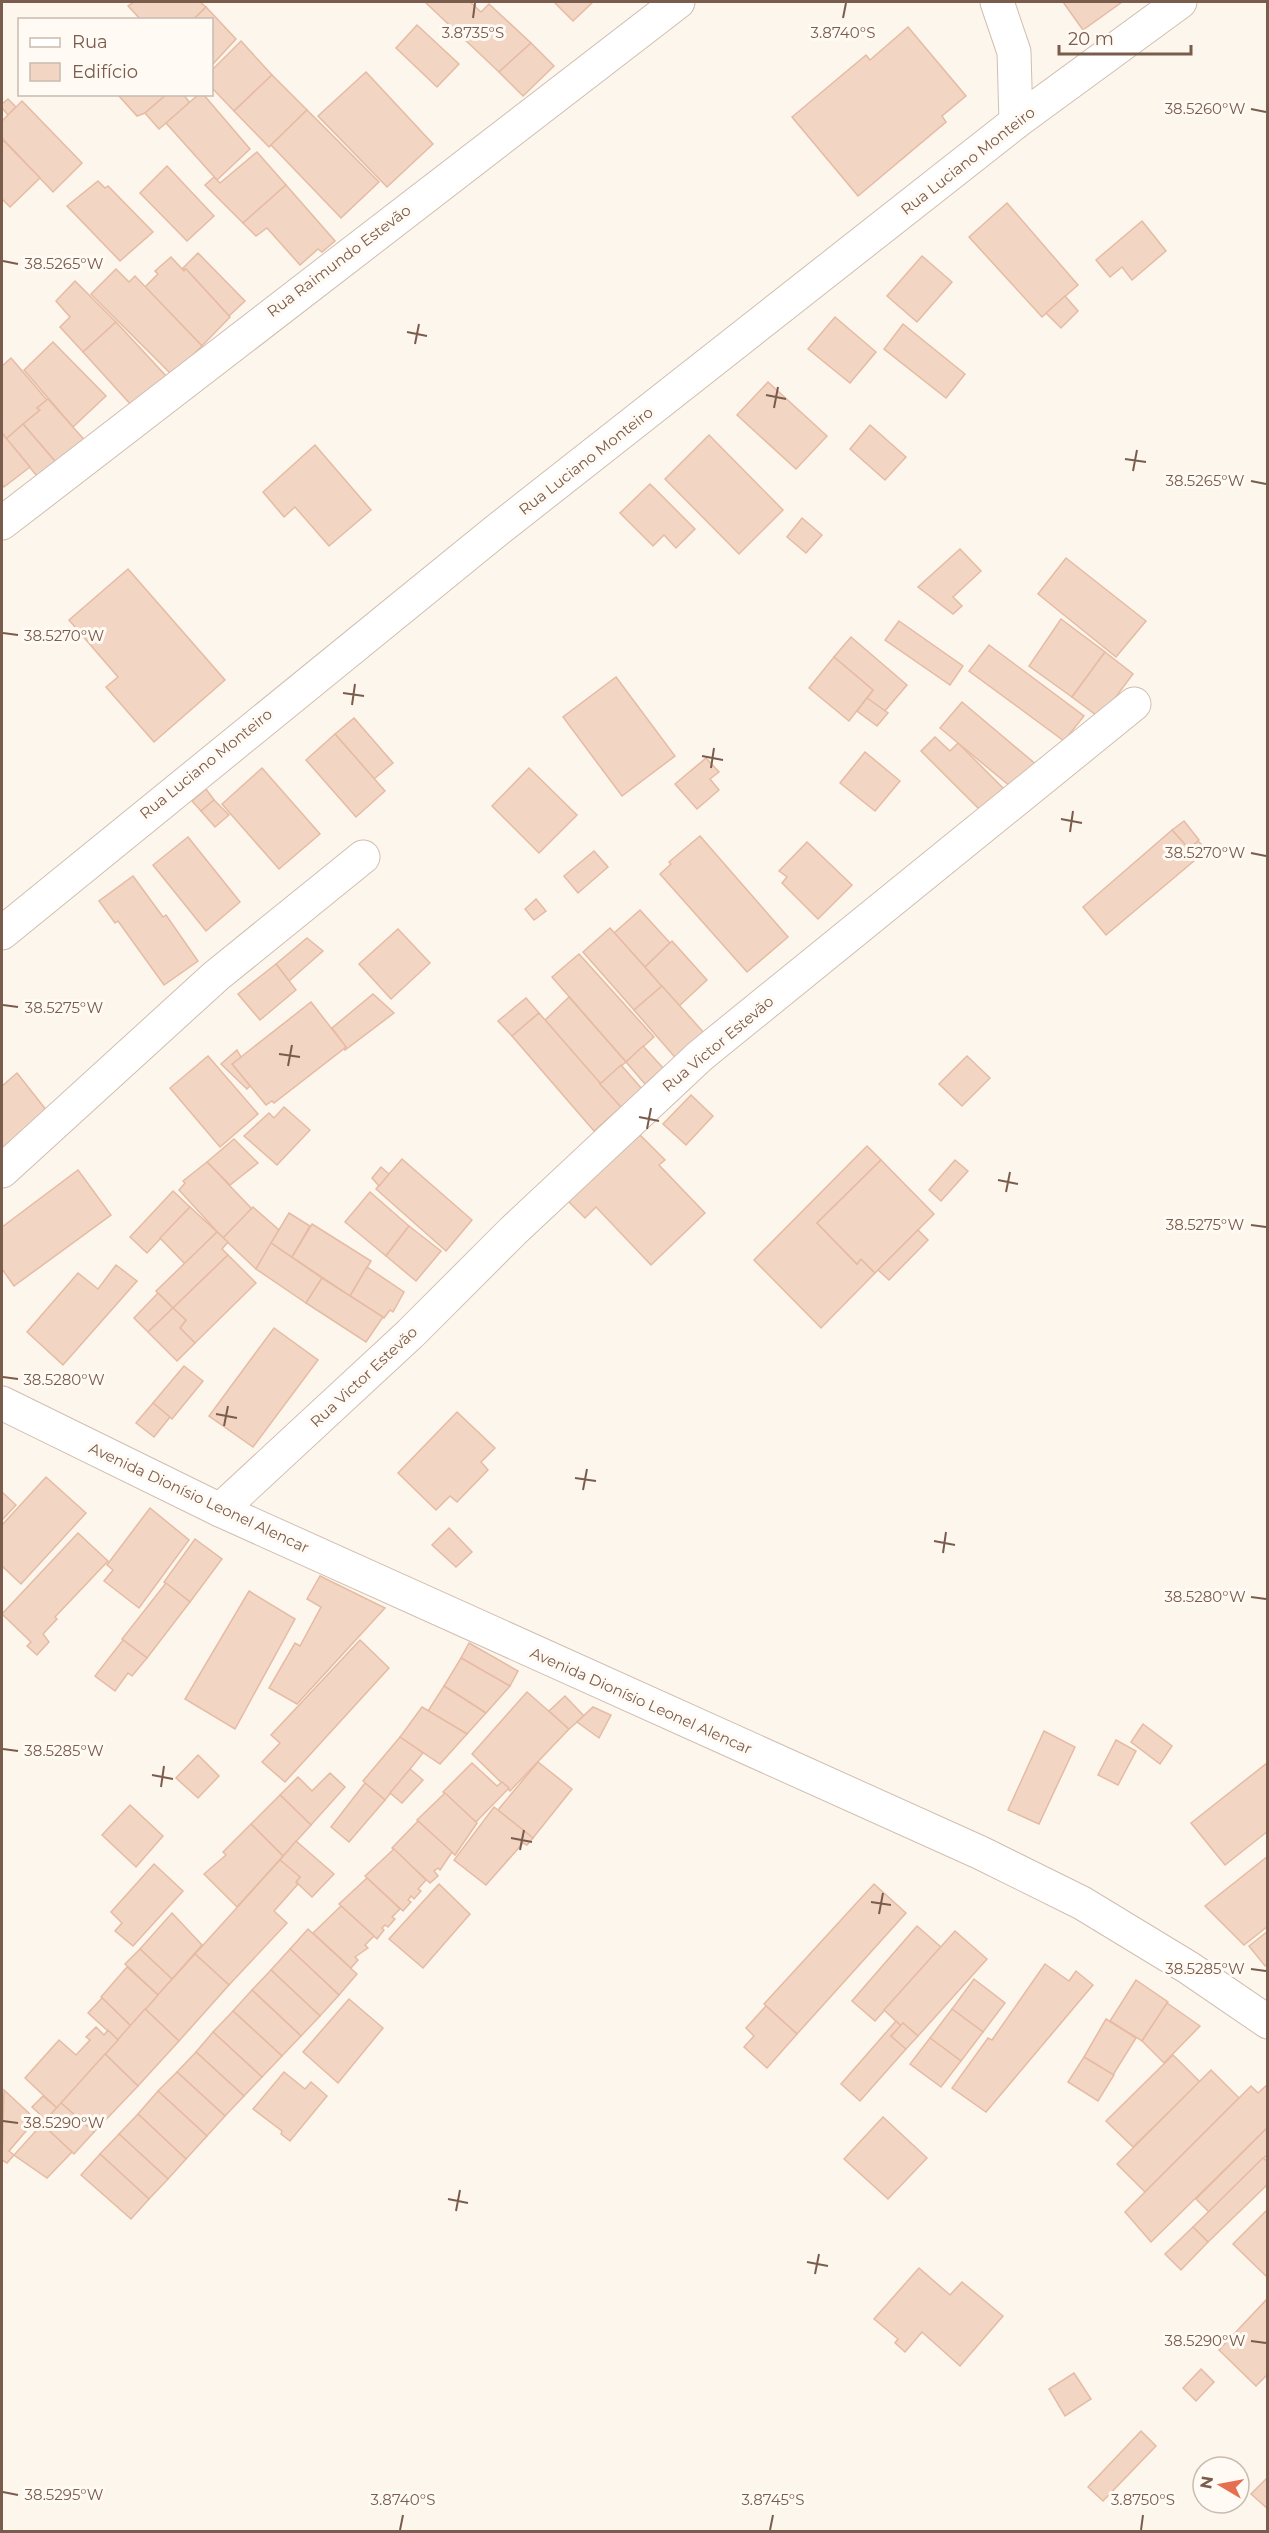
<svg xmlns="http://www.w3.org/2000/svg" width="1269" height="2533" font-family="Montserrat,sans-serif">
	<style>
		.building { fill: #f3d5c3; stroke: #e6bba3; stroke-width: 1.5 }
		.lines { fill: none; stroke-linecap: round; stroke-linejoin: round }
		.minor-casing { stroke: #d1beb0; stroke-width: 35 }
		.tertiary-casing { stroke: #d1beb0; stroke-width: 35 }
		.minor { stroke: #fff; stroke-width: 33 }
		.tertiary { stroke: #fff; stroke-width: 33 }
		.ticks { fill: none; stroke: #7a5c4d; stroke-width: 2 }
		.labels { text-anchor: middle; stroke-width: 6; stroke-linejoin: round; paint-order: stroke }
		.street-label { font-size: 15px; fill: #7a5c4d; stroke: #fffaf3 }
		.ticks-label { font-size: 15px; text-anchor: middle; fill: #7a5c4d; stroke: #fffaf3; stroke-width: 6; stroke-linejoin: round; paint-order: stroke }
	</style>
	<rect width="100%" height="100%" fill="#fdf6ec"/>
	<g class="building">
		<polygon points="134,2 200,2 206,7 193,20 141,20 128,6"/>
		<polygon points="425,2 470,2 481,12 489,4 531,43 499,72"/>
		<polygon points="554,2 593,2 573,21"/>
		<polygon points="1063,2 1122,2 1083,30"/>
		<polygon points="206,7 236,39 212,65 212,20 193,20"/>
		<polygon points="417,25 459,64 437,87 396,48"/>
		<polygon points="908,27 966,96 942,116 946,122 858,196 792,117 866,55 870,60"/>
		<polygon points="241,41 272,75 234,111 212,88 212,70"/>
		<polygon points="531,43 554,66 523,96 499,72"/>
		<polygon points="366,72 433,144 387,187 318,116"/>
		<polygon points="272,75 307,110 269,147 234,111"/>
		<polygon points="121,94 167,94 145,113 137,116 119,96"/>
		<polygon points="167,94 183,94 190,103 159,129 145,113"/>
		<polygon points="199,94 203,94 250,149 217,180 166,123"/>
		<polygon points="8,99 16,107 8,115 2,108 2,104"/>
		<polygon points="22,101 82,163 53,192 2,138 2,121"/>
		<polygon points="307,110 379,182 341,218 271,145"/>
		<polygon points="4,141 40,178 10,207 2,199 2,143"/>
		<polygon points="257,152 286,185 243,223 205,185 214,177 220,183"/>
		<polygon points="167,166 214,216 187,241 140,193"/>
		<polygon points="98,181 105,188 108,186 153,232 120,261 67,206"/>
		<polygon points="286,185 335,241 322,252 318,249 300,265 267,228 256,236 243,223"/>
		<polygon points="1007,203 1078,285 1042,317 969,237"/>
		<polygon points="1142,221 1166,251 1132,280 1122,267 1110,277 1096,260"/>
		<polygon points="198,253 245,301 229,316 186,269 182,269"/>
		<polygon points="922,256 952,282 917,322 887,296"/>
		<polygon points="171,257 184,271 186,269 230,317 202,346 145,287 158,274 155,271"/>
		<polygon points="116,269 129,282 135,276 202,346 172,375 91,294"/>
		<polygon points="75,281 116,322 83,352 60,327 70,317 56,301"/>
		<polygon points="1065,296 1078,311 1061,328 1046,313"/>
		<polygon points="835,317 876,352 850,383 808,349"/>
		<polygon points="116,322 167,377 132,406 83,352"/>
		<polygon points="903,324 965,374 946,398 884,349"/>
		<polygon points="53,342 106,396 73,427 24,370"/>
		<polygon points="11,358 47,400 37,408 40,410 6,439 2,433 2,366"/>
		<polygon points="768,382 827,436 796,469 737,415"/>
		<polygon points="48,399 88,444 60,467 23,424 40,410 37,408"/>
		<polygon points="23,424 60,467 42,482 6,439"/>
		<polygon points="870,425 906,457 885,480 850,449"/>
		<polygon points="2,433 30,467 4,487 2,484"/>
		<polygon points="709,435 783,510 739,554 665,479"/>
		<polygon points="315,445 371,510 329,546 295,507 284,517 263,492"/>
		<polygon points="650,484 695,529 676,548 664,535 653,546 620,513"/>
		<polygon points="802,518 822,535 806,553 787,537"/>
		<polygon points="960,549 981,571 953,597 962,606 953,614 918,587"/>
		<polygon points="1066,558 1146,621 1116,657 1038,594"/>
		<polygon points="128,569 225,680 154,742 106,687 118,677 69,620"/>
		<polygon points="1061,619 1105,652 1072,697 1029,666"/>
		<polygon points="899,621 963,666 950,685 885,640"/>
		<polygon points="851,637 907,685 884,712 867,698 873,690 834,657"/>
		<polygon points="989,645 1084,716 1064,741 969,671"/>
		<polygon points="1105,652 1133,674 1100,718 1072,697"/>
		<polygon points="834,657 873,690 849,721 809,688"/>
		<polygon points="616,677 675,756 622,796 563,717"/>
		<polygon points="867,698 888,713 877,726 857,711"/>
		<polygon points="962,702 1038,766 1017,792 940,728"/>
		<polygon points="354,718 393,763 374,779 335,734"/>
		<polygon points="335,734 385,791 356,817 306,760"/>
		<polygon points="935,737 950,751 958,743 1012,797 990,820 921,751"/>
		<polygon points="865,752 900,781 875,811 840,783"/>
		<polygon points="706,758 719,772 710,779 719,790 697,809 675,784"/>
		<polygon points="262,768 320,834 279,869 222,804"/>
		<polygon points="529,768 577,815 539,853 492,806"/>
		<polygon points="206,789 214,800 201,811 192,801"/>
		<polygon points="214,800 229,815 215,827 201,811"/>
		<polygon points="1184,821 1199,840 1189,849 1172,830"/>
		<polygon points="1172,830 1189,849 1198,841 1207,850 1106,935 1083,907"/>
		<polygon points="700,836 788,937 747,972 660,874 671,864 669,862"/>
		<polygon points="188,837 240,902 206,931 153,865"/>
		<polygon points="807,842 852,885 818,919 782,883 787,877 779,871"/>
		<polygon points="594,851 608,867 578,893 564,876"/>
		<polygon points="133,876 163,917 166,915 198,961 164,985 118,921 115,923 99,901"/>
		<polygon points="536,899 546,911 534,920 525,909"/>
		<polygon points="640,910 670,943 645,967 614,933"/>
		<polygon points="610,928 662,986 634,1010 583,952"/>
		<polygon points="398,929 430,963 391,999 359,964"/>
		<polygon points="307,938 323,951 289,981 276,964"/>
		<polygon points="672,941 707,980 679,1006 645,967"/>
		<polygon points="579,954 654,1037 626,1062 552,977"/>
		<polygon points="276,964 296,990 260,1020 238,994"/>
		<polygon points="662,986 705,1034 679,1062 634,1010"/>
		<polygon points="373,994 394,1013 345,1050 344,1048 346,1047 332,1028"/>
		<polygon points="569,997 626,1062 600,1084 545,1020"/>
		<polygon points="526,998 539,1013 512,1036 498,1021"/>
		<polygon points="311,1002 346,1047 274,1103 272,1101 266,1105 232,1064"/>
		<polygon points="539,1013 621,1107 594,1131 512,1036"/>
		<polygon points="643,1046 663,1068 645,1084 626,1062"/>
		<polygon points="237,1050 241,1057 232,1064 250,1086 247,1089 221,1064"/>
		<polygon points="208,1056 258,1114 220,1147 170,1088"/>
		<polygon points="967,1056 990,1078 962,1106 939,1084"/>
		<polygon points="621,1065 642,1089 621,1107 600,1084"/>
		<polygon points="17,1073 47,1111 2,1149 2,1086"/>
		<polygon points="691,1095 713,1116 686,1145 663,1124"/>
		<polygon points="284,1107 310,1130 277,1165 244,1136 269,1113 274,1118"/>
		<polygon points="637,1132 665,1160 659,1165 705,1213 651,1265 596,1207 585,1218 565,1198"/>
		<polygon points="234,1139 258,1163 230,1185 207,1162"/>
		<polygon points="867,1146 881,1160 817,1223 857,1264 861,1259 875,1273 821,1328 754,1260"/>
		<polygon points="402,1159 472,1220 446,1251 376,1189"/>
		<polygon points="881,1160 934,1214 875,1273 861,1259 857,1264 817,1223"/>
		<polygon points="955,1160 968,1171 941,1201 929,1190"/>
		<polygon points="207,1162 252,1209 223,1238 179,1190 185,1183 183,1181"/>
		<polygon points="381,1167 389,1174 379,1186 372,1178"/>
		<polygon points="78,1170 111,1215 14,1286 2,1269 2,1227"/>
		<polygon points="173,1191 190,1207 147,1253 130,1237"/>
		<polygon points="370,1192 409,1226 386,1256 345,1222"/>
		<polygon points="190,1207 217,1232 185,1264 160,1238"/>
		<polygon points="253,1207 279,1230 256,1269 223,1238"/>
		<polygon points="289,1213 310,1226 292,1257 271,1243"/>
		<polygon points="312,1224 371,1261 350,1296 292,1257"/>
		<polygon points="409,1226 441,1251 416,1281 386,1256"/>
		<polygon points="918,1230 928,1240 889,1280 878,1270"/>
		<polygon points="217,1232 228,1242 222,1249 228,1255 173,1308 156,1291"/>
		<polygon points="271,1243 322,1278 306,1303 256,1269"/>
		<polygon points="228,1255 256,1283 195,1343 180,1328 186,1320 173,1308"/>
		<polygon points="116,1265 137,1281 63,1365 27,1332 78,1273 98,1289"/>
		<polygon points="367,1267 404,1292 393,1312 390,1310 384,1318 350,1296"/>
		<polygon points="322,1278 383,1317 366,1342 306,1303"/>
		<polygon points="158,1293 173,1308 148,1332 134,1318"/>
		<polygon points="173,1308 186,1320 180,1328 195,1343 177,1361 148,1332"/>
		<polygon points="274,1328 318,1360 253,1447 209,1416"/>
		<polygon points="184,1366 203,1381 172,1419 153,1403"/>
		<polygon points="153,1403 170,1417 154,1437 136,1423"/>
		<polygon points="457,1412 495,1448 481,1462 488,1470 457,1502 450,1496 436,1510 398,1473"/>
		<polygon points="46,1477 86,1513 21,1584 3,1567 2,1569 2,1525"/>
		<polygon points="2,1492 16,1505 2,1520"/>
		<polygon points="150,1508 189,1540 139,1608 104,1581 113,1570 107,1565"/>
		<polygon points="449,1528 472,1552 456,1567 432,1545"/>
		<polygon points="78,1533 108,1561 55,1617 57,1619 43,1634 49,1642 37,1655 27,1646 31,1642 2,1614"/>
		<polygon points="195,1539 222,1559 190,1602 164,1582"/>
		<polygon points="320,1576 385,1608 297,1704 269,1688 295,1643 300,1646 321,1607 307,1599"/>
		<polygon points="166,1583 190,1602 147,1658 122,1639"/>
		<polygon points="249,1591 295,1619 235,1729 185,1699"/>
		<polygon points="123,1640 147,1658 132,1676 128,1673 115,1691 95,1676"/>
		<polygon points="360,1640 389,1668 285,1782 262,1762 280,1743 271,1735"/>
		<polygon points="469,1643 518,1671 510,1686 461,1658"/>
		<polygon points="461,1658 510,1686 486,1713 444,1686"/>
		<polygon points="444,1686 486,1713 467,1734 428,1711"/>
		<polygon points="527,1692 569,1729 510,1791 472,1754"/>
		<polygon points="565,1696 584,1716 569,1729 549,1711"/>
		<polygon points="422,1707 467,1734 440,1764 400,1737"/>
		<polygon points="593,1707 611,1715 599,1738 577,1722"/>
		<polygon points="1143,1724 1172,1746 1160,1764 1131,1742"/>
		<polygon points="1044,1731 1075,1747 1039,1824 1008,1810"/>
		<polygon points="400,1737 423,1753 385,1800 363,1781"/>
		<polygon points="1116,1740 1136,1751 1118,1785 1098,1775"/>
		<polygon points="198,1755 219,1776 198,1798 176,1778"/>
		<polygon points="538,1762 572,1789 533,1838 498,1810"/>
		<polygon points="472,1763 497,1786 502,1782 509,1788 476,1822 443,1792"/>
		<polygon points="1267,1763 1268,1831 1225,1865 1191,1823"/>
		<polygon points="410,1769 423,1780 402,1803 390,1793"/>
		<polygon points="330,1773 345,1787 311,1825 280,1795 298,1777 312,1791"/>
		<polygon points="365,1783 385,1800 349,1842 331,1827"/>
		<polygon points="445,1793 477,1823 455,1855 417,1820"/>
		<polygon points="280,1795 311,1825 283,1856 251,1824"/>
		<polygon points="130,1805 163,1836 136,1867 102,1835"/>
		<polygon points="494,1807 533,1838 527,1845 523,1843 486,1885 454,1860"/>
		<polygon points="418,1821 452,1852 440,1870 438,1868 434,1871 438,1876 430,1883 392,1848"/>
		<polygon points="251,1824 283,1856 237,1907 204,1874 226,1855 223,1852"/>
		<polygon points="296,1841 334,1874 312,1897 296,1882 300,1877 280,1860"/>
		<polygon points="394,1849 426,1880 418,1889 421,1891 414,1899 411,1896 408,1900 411,1902 403,1911 365,1876"/>
		<polygon points="1268,1856 1268,1926 1244,1945 1205,1906"/>
		<polygon points="280,1860 300,1877 296,1882 298,1884 274,1911 287,1923 229,1985 195,1954"/>
		<polygon points="154,1864 183,1891 133,1946 115,1931 122,1923 111,1912"/>
		<polygon points="367,1878 400,1909 392,1917 395,1919 388,1927 385,1925 382,1928 384,1930 377,1939 339,1904"/>
		<polygon points="439,1884 470,1914 423,1968 389,1939"/>
		<polygon points="874,1884 906,1913 797,2034 764,2004"/>
		<polygon points="341,1906 374,1936 365,1945 368,1948 355,1957 358,1960 351,1968 313,1933"/>
		<polygon points="172,1913 202,1945 172,1979 140,1949"/>
		<polygon points="917,1926 941,1947 875,2021 852,2001"/>
		<polygon points="308,1929 357,1974 339,1995 290,1949"/>
		<polygon points="955,1931 987,1959 918,2036 903,2023 901,2026 884,2010"/>
		<polygon points="1268,1931 1268,1963 1265,1966 1249,1946"/>
		<polygon points="140,1949 172,1979 158,1995 125,1964"/>
		<polygon points="290,1949 339,1995 320,2016 271,1970"/>
		<polygon points="195,1954 229,1985 179,2041 145,2009"/>
		<polygon points="1045,1964 1069,1981 1076,1971 1093,1985 986,2112 952,2088 988,2038 992,2040"/>
		<polygon points="127,1967 158,1995 131,2026 101,1997"/>
		<polygon points="271,1970 320,2016 301,2036 252,1990"/>
		<polygon points="974,1979 1005,2003 983,2032 952,2009"/>
		<polygon points="1136,1980 1168,2002 1142,2041 1110,2021"/>
		<polygon points="252,1990 301,2036 282,2056 233,2011"/>
		<polygon points="102,1998 131,2026 118,2040 88,2013"/>
		<polygon points="349,1999 383,2028 338,2083 303,2052"/>
		<polygon points="1167,2003 1200,2026 1164,2063 1142,2041"/>
		<polygon points="766,2006 797,2034 767,2068 744,2047 754,2036 746,2028"/>
		<polygon points="145,2009 179,2041 138,2086 105,2054"/>
		<polygon points="952,2009 983,2032 961,2061 930,2038"/>
		<polygon points="233,2011 282,2056 262,2077 213,2032"/>
		<polygon points="1106,2019 1136,2038 1113,2075 1084,2057"/>
		<polygon points="896,2021 901,2026 891,2036 906,2049 860,2101 841,2084"/>
		<polygon points="903,2023 918,2036 906,2049 891,2036"/>
		<polygon points="96,2027 104,2035 108,2030 118,2040 57,2108 25,2078 59,2040 76,2055 90,2040 86,2037"/>
		<polygon points="213,2032 262,2077 244,2096 196,2052"/>
		<polygon points="930,2038 961,2061 941,2087 910,2064"/>
		<polygon points="196,2052 244,2096 225,2116 177,2072"/>
		<polygon points="105,2054 138,2086 94,2132 61,2103"/>
		<polygon points="1173,2055 1200,2082 1133,2147 1106,2121"/>
		<polygon points="1084,2057 1114,2075 1098,2101 1068,2082"/>
		<polygon points="1211,2070 1239,2098 1145,2192 1117,2164"/>
		<polygon points="177,2072 225,2116 207,2136 158,2091"/>
		<polygon points="284,2072 305,2089 311,2082 327,2096 290,2141 281,2134 282,2131 253,2109"/>
		<polygon points="1268,2084 1268,2127 1151,2242 1125,2212 1251,2086 1258,2093"/>
		<polygon points="4,2090 31,2115 21,2127 26,2131 9,2151 14,2155 7,2163 2,2160"/>
		<polygon points="158,2091 207,2136 186,2159 138,2114"/>
		<polygon points="43,2096 57,2108 46,2120 32,2107"/>
		<polygon points="61,2103 94,2132 74,2154 42,2124"/>
		<polygon points="138,2114 186,2159 168,2179 119,2134"/>
		<polygon points="883,2117 927,2158 888,2199 844,2159"/>
		<polygon points="42,2124 72,2152 47,2178 14,2155"/>
		<polygon points="1267,2128 1268,2154 1209,2212 1196,2199"/>
		<polygon points="119,2134 168,2179 149,2199 100,2154"/>
		<polygon points="100,2154 149,2199 131,2219 81,2175"/>
		<polygon points="1263,2158 1268,2162 1268,2184 1208,2242 1193,2227"/>
		<polygon points="1268,2209 1268,2278 1233,2244"/>
		<polygon points="1193,2227 1208,2242 1181,2270 1165,2254"/>
		<polygon points="919,2268 950,2295 962,2282 1003,2316 960,2366 922,2332 905,2352 895,2343 898,2339 874,2319"/>
		<polygon points="1268,2298 1268,2374 1256,2386 1219,2350"/>
		<polygon points="1201,2369 1214,2382 1196,2401 1183,2388"/>
		<polygon points="1074,2373 1091,2399 1065,2416 1049,2389"/>
		<polygon points="1141,2431 1156,2446 1103,2501 1088,2487"/>
		<polygon points="1268,2477 1268,2509 1251,2494"/>
	</g>
	<g class="lines">
		<g class="minor-casing">
			<g id="minor">
				<polyline points="997,2 1014,52 1016,122"/>
				<polyline points="2,523 678,2"/>
				<polyline points="2,933 496,531 1016,122 1180,2"/>
				<polyline points="2,1171 216,976 363,857"/>
				<polyline points="220,1510 410,1334 513,1231 700,1056 1134,704"/>
			</g>
		</g>
		<g class="tertiary-casing">
			<polyline id="tertiary" points="2,1403 220,1510 981,1853 1082,1903 1189,1968 1268,2022"/>
		</g>
		<use href="#minor" class="minor"/>
		<use href="#tertiary" class="tertiary"/>
	</g>
	<path class="ticks" d="M473 18 475 3M843 18 846 3M1251 109 1266 112M3 261 18 264M407 332 427 336M415 344 419 324M766 395 786 399M774 408 778 387M1125 459 1146 462M1133 471 1137 450M1251 481 1266 484M3 633 18 635M343 693 364 696M352 705 355 684M702 756 723 760M711 768 714 748M1061 819 1082 823M1070 832 1073 811M1251 853 1266 856M3 1005 18 1007M279 1054 300 1057M288 1066 292 1045M639 1117 659 1121M647 1129 651 1108M998 1180 1018 1184M1006 1192 1010 1172M1251 1225 1266 1227M3 1377 18 1379M216 1414 237 1418M224 1426 228 1406M575 1478 596 1481M583 1490 587 1469M934 1541 955 1545M943 1553 946 1532M1251 1597 1266 1599M3 1749 18 1751M152 1775 173 1779M161 1787 164 1766M511 1838 532 1842M520 1850 524 1830M871 1902 891 1905M879 1914 883 1893M1251 1969 1266 1971M3 2121 18 2123M448 2199 468 2203M456 2211 460 2190M807 2262 828 2266M815 2274 819 2254M1251 2341 1266 2343M3 2492 18 2495M400 2530 403 2515M770 2530 773 2515M1141 2530 1143 2515"/>
	<g class="labels">
		<g class="street-label">
			<text transform="translate(968 161) rotate(-38)" y="5">Rua Luciano Monteiro</text>
			<text transform="translate(339 261) rotate(-37)" y="5">Rua Raimundo Estevão</text>
			<text transform="translate(586 461) rotate(-38)" y="5">Rua Luciano Monteiro</text>
			<text transform="translate(206 764) rotate(-39)" y="5">Rua Luciano Monteiro</text>
			<text transform="translate(718 1044) rotate(-40)" y="5">Rua Victor Estevão</text>
			<text transform="translate(364 1377) rotate(-43)" y="5">Rua Victor Estevão</text>
			<text transform="translate(199 1498) rotate(25)" y="5">Avenida Dionísio Leonel Alencar</text>
			<text transform="translate(641 1701) rotate(24)" y="5">Avenida Dionísio Leonel Alencar</text>
		</g>
	</g>
	<g class="ticks-label">
		<text x="473" y="38">3.8735°S</text>
		<text x="843" y="38">3.8740°S</text>
		<text x="1205" y="114">38.5260°W</text>
		<text x="64" y="269">38.5265°W</text>
		<text x="1205" y="486">38.5265°W</text>
		<text x="64" y="641">38.5270°W</text>
		<text x="1205" y="858">38.5270°W</text>
		<text x="64" y="1013">38.5275°W</text>
		<text x="1205" y="1230">38.5275°W</text>
		<text x="64" y="1385">38.5280°W</text>
		<text x="1205" y="1602">38.5280°W</text>
		<text x="64" y="1756">38.5285°W</text>
		<text x="1205" y="1974">38.5285°W</text>
		<text x="64" y="2128">38.5290°W</text>
		<text x="1205" y="2346">38.5290°W</text>
		<text x="64" y="2500">38.5295°W</text>
		<text x="403" y="2505">3.8740°S</text>
		<text x="773" y="2505">3.8745°S</text>
		<text x="1143" y="2505">3.8750°S</text>
	</g>
	<rect width="1269" height="2533" fill="none" stroke="#7a5c4d" stroke-width="6"/>
	<rect x="18" y="18" width="195" height="78" fill="#fffaf3" stroke="#cabbb1" stroke-width="1.5"/>
	<rect x="30" y="38" width="30" height="9" fill="#ffffff" stroke="#cabbb1" stroke-width="1.5"/>
	<text x="72" y="48" font-size="18" fill="#7a5c4d">Rua</text>
	<rect x="30" y="63" width="30" height="18" fill="#f3d5c3" stroke="#cabbb1" stroke-width="1.5"/>
	<text x="72" y="78" font-size="18" fill="#7a5c4d">Edifício</text>
	<g transform="translate(1221 2485) rotate(280)"><circle r="28" fill="#fffaf3" stroke="#cabbb1" stroke-width="1.5"/>
	<path d="M0-4.5L10 22L0 15L-10 22Z" fill="#e76f51"/>
	<text y="-9" font-size="16" font-weight="bold" text-anchor="middle" fill="#7a5c4d">N</text>
	</g>
	<path d="M1059 45v9h132v-9" fill="none" stroke="#7a5c4d" stroke-width="3"/>
	<text x="1068" y="45" font-size="18" fill="#7a5c4d" stroke="#fffaf3" stroke-width="4.5" paint-order="stroke">20 m</text>
</svg>
